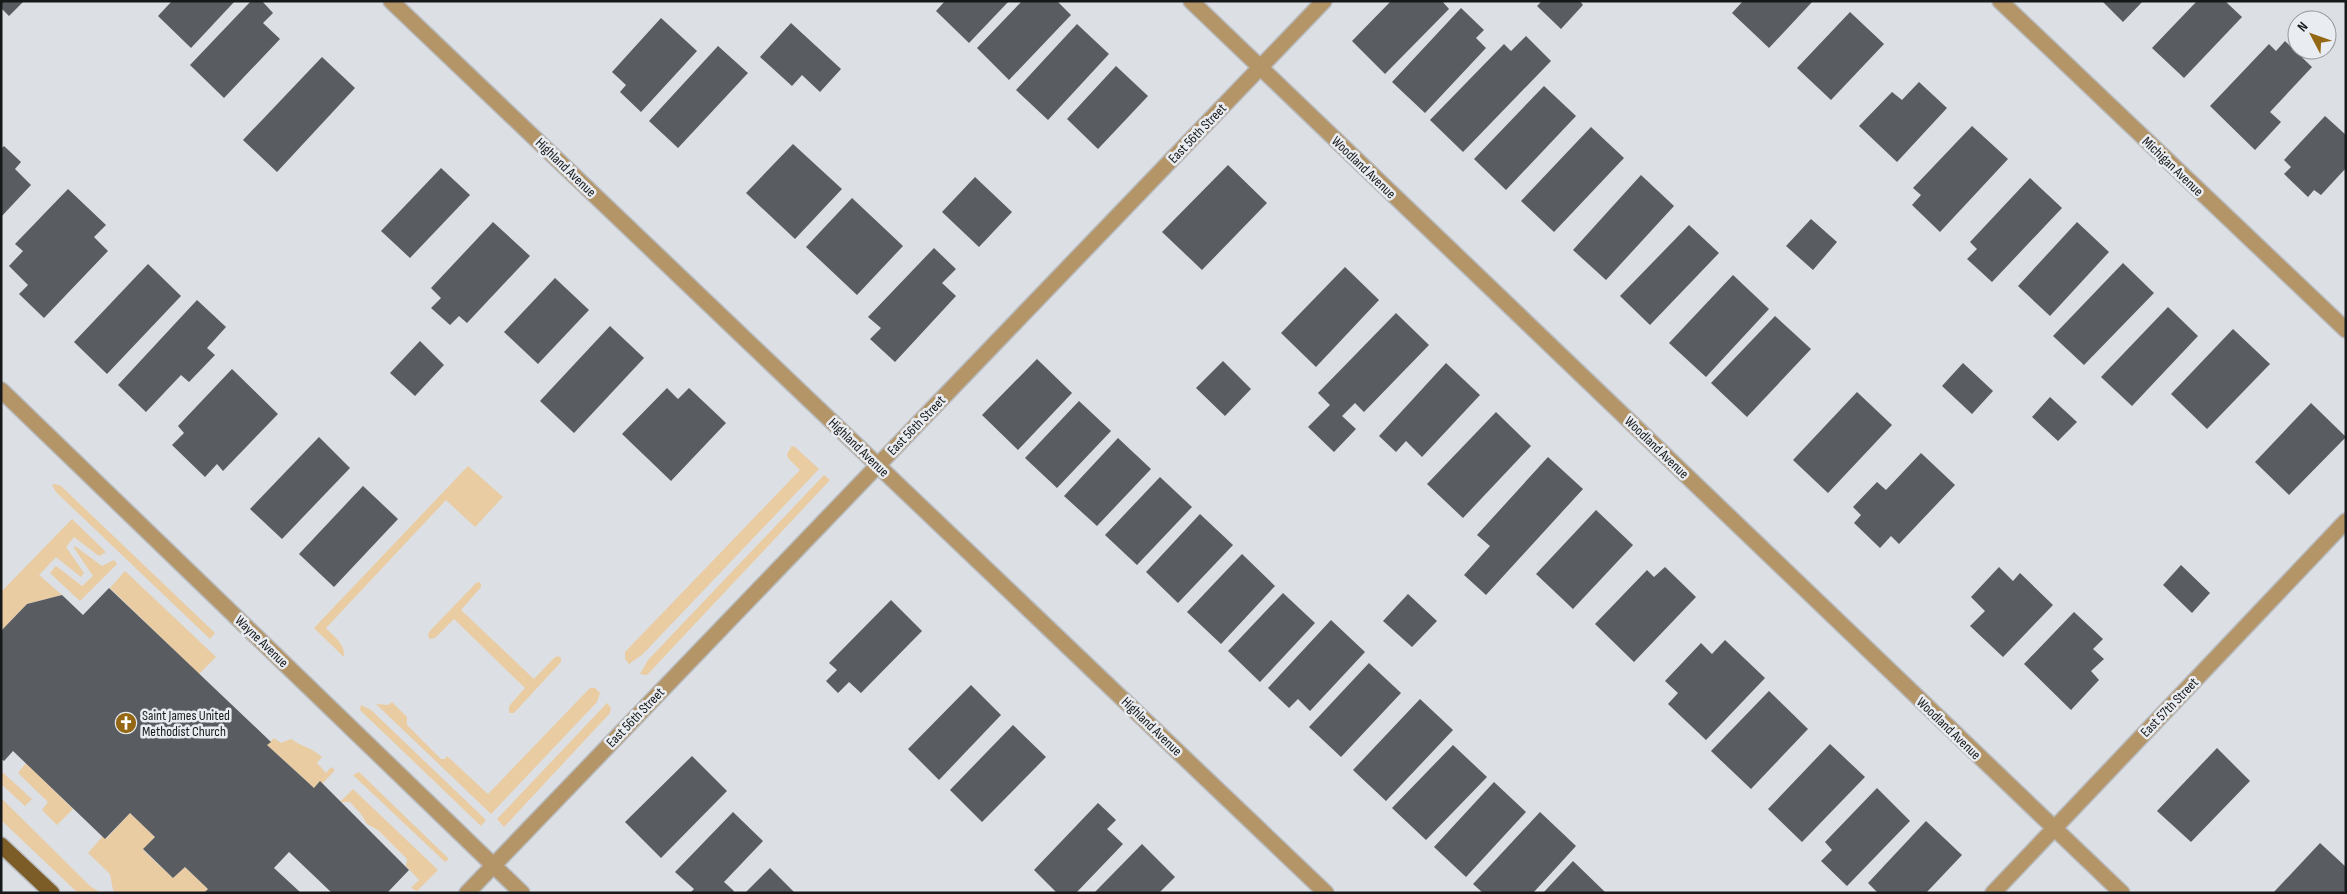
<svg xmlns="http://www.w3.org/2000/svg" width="2347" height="894" font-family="'Sofia Sans Condensed',sans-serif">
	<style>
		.green { fill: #e9cca2 }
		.building { fill: #595c60 }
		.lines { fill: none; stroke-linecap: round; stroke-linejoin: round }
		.minor-casing { stroke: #b8bbbf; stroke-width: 18 }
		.major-casing { stroke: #b8bbbf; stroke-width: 18 }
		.minor { stroke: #b49568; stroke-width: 15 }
		.major { stroke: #7c5c27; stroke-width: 15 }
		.labels { text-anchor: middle; stroke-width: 5; stroke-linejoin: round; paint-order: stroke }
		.street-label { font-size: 14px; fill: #161819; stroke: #e9ecf1 }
		.poi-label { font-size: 14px; fill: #161819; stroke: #e9ecf1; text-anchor: start }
	</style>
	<rect width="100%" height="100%" fill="#dcdfe4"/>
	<g class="green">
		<polygon points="794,446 819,469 643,654 629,664 625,659 625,652 800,470 788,458 787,454 791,447"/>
		<path d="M468 466 503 497 475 527 446 500 326 628C334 637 345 643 344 657L314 628Z"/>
		<polygon points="824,475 830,480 647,675 640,674 648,660"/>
		<polygon points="55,484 61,486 215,633 210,639 56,492 52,485"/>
		<polygon points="72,519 106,552 99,556 74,537 66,547 84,573 81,577 56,557 39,575 62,595 27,604 1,631 1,592"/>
		<polygon points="75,546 102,566 114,560 117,564 80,601 50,573 56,566 82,586 93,576 74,548"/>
		<polygon points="125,571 216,657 199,674 110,588"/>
		<polygon points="479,582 481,584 481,587 461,610 534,679 554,658 558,656 561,658 561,662 514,713 509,713 509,706 525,688 454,619 435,638 430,639 428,636 429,632 476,583"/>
		<polygon points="590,688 595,688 600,693 597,702 491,814 376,704 388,705 392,702 407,717 407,725 441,759 445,759 447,756 488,794"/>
		<polygon points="607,703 611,708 610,713 504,827 497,819"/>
		<polygon points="361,705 371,710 486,820 481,826 360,710"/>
		<path d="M274 738 281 743 291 739C304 748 309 746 322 757L317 763 326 773 331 767 335 770 322 784 314 788 267 745Z"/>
		<polygon points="26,763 73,809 57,825 42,810 48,802 18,773"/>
		<polygon points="1,771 32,799 25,806 1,784"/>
		<polygon points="359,772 449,859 445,862 353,775"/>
		<polygon points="353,789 438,870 417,891 411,888 419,880 406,866 407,859 378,830 367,824 361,814 350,802 340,802"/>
		<polygon points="1,798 90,886 101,893 78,893 1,820"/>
		<polygon points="130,813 155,837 143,850 173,878 185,867 208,889 204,893 116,893 113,890 110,874 88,853 103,836 106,839"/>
	</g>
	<g class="building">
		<polygon points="1,1 24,1 9,16 1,8"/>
		<polygon points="172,1 235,1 191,48 158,16"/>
		<polygon points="251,1 262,1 273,13 263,23 280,39 224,98 190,65"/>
		<polygon points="945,1 1009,1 969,43 936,11"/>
		<polygon points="1022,1 1057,1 1071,15 1009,80 977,48"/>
		<polygon points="1391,1 1442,1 1449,9 1385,74 1352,41"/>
		<polygon points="1542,1 1580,1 1583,5 1561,29 1537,6"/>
		<polygon points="1743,1 1813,1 1769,48 1732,13"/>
		<polygon points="2102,1 2143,1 2123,22"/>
		<polygon points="2197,1 2225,1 2242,17 2184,78 2152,48"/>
		<polygon points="1461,8 1484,30 1476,38 1486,48 1425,113 1392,82"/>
		<polygon points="1850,12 1884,44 1831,100 1797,68"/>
		<polygon points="661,18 697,51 641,112 620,92 626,85 612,72"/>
		<polygon points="791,23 841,69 820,92 802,75 792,86 760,57"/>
		<polygon points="1077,24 1109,54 1048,120 1016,90"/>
		<polygon points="1526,36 1551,61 1463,152 1430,120 1504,44 1511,51"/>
		<polygon points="2285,41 2312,67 2270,112 2281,122 2255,150 2210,106 2269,44 2276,51"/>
		<polygon points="718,46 748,73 678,148 649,121"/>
		<polygon points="322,57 355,88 277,172 243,140"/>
		<polygon points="1116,66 1148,96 1098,149 1067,119"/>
		<polygon points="1919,82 1947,108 1897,162 1859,126 1892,92 1902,100"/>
		<polygon points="1544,86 1576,116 1506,190 1474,159"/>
		<polygon points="2325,116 2346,135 2346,168 2321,195 2314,190 2308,197 2284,174 2291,167 2284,160"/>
		<polygon points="1972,126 2008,159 1940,232 1912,205 1921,195 1913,188"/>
		<polygon points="1591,127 1624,158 1554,232 1521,201"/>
		<polygon points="793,144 842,189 795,239 746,193"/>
		<polygon points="4,146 21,162 15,169 31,185 1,217 1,149"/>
		<polygon points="1228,165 1267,203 1202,270 1162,232"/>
		<polygon points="441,168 470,195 410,258 381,231"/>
		<polygon points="1641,175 1674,206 1606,280 1573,250"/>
		<polygon points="975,177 1012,212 979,247 942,212"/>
		<polygon points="2030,178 2062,208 1992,282 1967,259 1977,249 1970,242"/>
		<polygon points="68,189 106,225 94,237 108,251 44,318 19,294 28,285 9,266 23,251 15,244"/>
		<polygon points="852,198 903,246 857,295 806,247"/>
		<polygon points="1811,219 1837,242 1813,270 1786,246"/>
		<polygon points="493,222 530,256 467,323 459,316 450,325 431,308 441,298 431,288"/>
		<polygon points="2077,222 2109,252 2050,316 2018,286"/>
		<polygon points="1689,225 1719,253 1650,325 1620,296"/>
		<polygon points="934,248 956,269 942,283 956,296 895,362 870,339 881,328 868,317"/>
		<polygon points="2123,263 2154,293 2084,365 2053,336"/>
		<polygon points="148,264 181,296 107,374 74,342"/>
		<polygon points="1345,267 1379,300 1316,367 1281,333"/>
		<polygon points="1733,275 1769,309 1706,377 1669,343"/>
		<polygon points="555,278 589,310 538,364 504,332"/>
		<polygon points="197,300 226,327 207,348 215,355 189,382 181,375 146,412 118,385"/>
		<polygon points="2168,307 2198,336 2132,406 2101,377"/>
		<polygon points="1396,313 1429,345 1364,412 1355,403 1342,416 1356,429 1334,452 1308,427 1330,405 1318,393"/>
		<polygon points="1775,316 1811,349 1747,417 1711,383"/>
		<polygon points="610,326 644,358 574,433 540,401"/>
		<polygon points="2233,329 2270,364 2207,429 2171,394"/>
		<polygon points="420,341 444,365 415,396 390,373"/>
		<polygon points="1037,359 1072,393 1018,450 982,415"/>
		<polygon points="1223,361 1251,389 1225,416 1196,388"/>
		<polygon points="1446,363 1480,395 1422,457 1406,441 1396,452 1379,436"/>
		<polygon points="1963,363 1993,391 1972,414 1942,386"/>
		<polygon points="232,369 278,414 223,471 217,464 205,477 172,445 184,433 178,426"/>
		<polygon points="667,388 678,399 689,388 726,423 671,481 622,434"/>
		<polygon points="1857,392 1892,425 1828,493 1793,460"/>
		<polygon points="2050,397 2077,422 2058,441 2032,417"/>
		<polygon points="1079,401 1111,431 1057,488 1025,458"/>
		<polygon points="2311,403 2346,437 2289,495 2255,462"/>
		<polygon points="1496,412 1531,446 1463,518 1427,484"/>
		<polygon points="319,437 350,468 282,539 250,509"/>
		<polygon points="1118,438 1151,469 1097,526 1064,496"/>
		<polygon points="1921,453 1955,485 1899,544 1891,536 1880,548 1854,523 1861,515 1853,507 1877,482 1886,490"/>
		<polygon points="1548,457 1583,489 1486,595 1464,575 1490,546 1477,535"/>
		<polygon points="1160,477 1192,507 1137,565 1105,535"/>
		<polygon points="363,486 398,519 334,587 299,554"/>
		<polygon points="1596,510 1633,545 1573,609 1536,574"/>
		<polygon points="1200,514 1233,545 1178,603 1146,572"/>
		<polygon points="1242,554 1275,586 1221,644 1187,612"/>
		<polygon points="2181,565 2210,593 2192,613 2163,585"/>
		<polygon points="1665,567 1696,597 1634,662 1595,624 1647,570 1654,577"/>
		<polygon points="1999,567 2013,581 2020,573 2053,605 2003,657 1970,626 1985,611 1971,597"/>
		<polygon points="109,588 271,742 267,745 314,788 320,781 409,870 387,893 332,893 289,852 274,868 301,893 204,893 208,889 185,867 173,878 143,849 155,837 130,813 105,839 13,751 4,761 1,759 1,631 27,604 62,595 83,615"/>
		<polygon points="1283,593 1315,623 1260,682 1228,651"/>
		<polygon points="1408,594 1437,621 1412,647 1383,621"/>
		<polygon points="891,600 922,631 861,693 849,682 838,693 826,681 837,670 829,663"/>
		<polygon points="2074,612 2103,639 2093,649 2104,659 2091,671 2099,680 2071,710 2024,664"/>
		<polygon points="1331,620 1365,652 1310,711 1298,699 1289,708 1268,688"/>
		<polygon points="1725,640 1765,678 1706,740 1668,704 1678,693 1665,681 1701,643 1712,654"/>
		<polygon points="1369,663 1401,693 1341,757 1309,727"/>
		<polygon points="971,685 1001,715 939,780 908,749"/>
		<polygon points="1769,691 1808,729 1751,789 1711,751"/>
		<polygon points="1420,699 1453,730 1386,801 1353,770"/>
		<polygon points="1013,725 1046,757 982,822 950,790"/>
		<polygon points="1830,744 1865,777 1802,842 1768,809"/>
		<polygon points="1453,745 1487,777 1426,840 1392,808"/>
		<polygon points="2217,748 2250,781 2191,842 2157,811"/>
		<polygon points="692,756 727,791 661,858 625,822"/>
		<polygon points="1494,782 1526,812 1466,877 1434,847"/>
		<polygon points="1877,788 1910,821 1847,886 1821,861 1832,850 1825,842"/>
		<polygon points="1098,803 1116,820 1107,829 1123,844 1076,893 1057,893 1034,870"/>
		<polygon points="733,812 763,841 724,882 734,891 732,893 690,893 694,889 675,872"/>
		<polygon points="1540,812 1576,846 1533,893 1483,893 1473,884"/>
		<polygon points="1926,821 1962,855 1926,893 1878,893 1868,883"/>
		<polygon points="2320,843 2346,867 2346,890 2343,893 2273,893"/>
		<polygon points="1142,844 1175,877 1159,893 1094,893"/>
		<polygon points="1573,861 1606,893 1543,893"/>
		<polygon points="770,868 795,893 745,893"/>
	</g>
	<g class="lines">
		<g class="minor-casing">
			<g id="minor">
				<polyline points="391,1 1326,893"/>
				<polyline points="1191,1 2122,893"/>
				<polyline points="2000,1 2346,330"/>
				<polyline points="1,390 522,893"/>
				<polyline points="467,893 1324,1"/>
				<polyline points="1993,893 2346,521"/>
			</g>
		</g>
		<g class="major-casing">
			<polyline id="major" points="1,845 52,893"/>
		</g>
		<use href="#minor" class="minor"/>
		<use href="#major" class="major"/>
	</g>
	<defs>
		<g id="church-disc" transform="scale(1.125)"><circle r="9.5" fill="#946714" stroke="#e9ecf1"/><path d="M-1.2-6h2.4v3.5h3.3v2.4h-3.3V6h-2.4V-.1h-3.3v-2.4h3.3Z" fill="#fff"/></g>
	</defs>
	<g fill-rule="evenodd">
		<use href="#church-disc" x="126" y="723"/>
	</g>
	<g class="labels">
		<g class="street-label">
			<text transform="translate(1197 133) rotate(-46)" y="5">East 56th Street</text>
			<text transform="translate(2173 166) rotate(44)" y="5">Michigan Avenue</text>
			<text transform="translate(566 167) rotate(44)" y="5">Highland Avenue</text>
			<text transform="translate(1364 167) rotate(44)" y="5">Woodland Avenue</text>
			<text transform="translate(916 425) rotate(-46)" y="5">East 56th Street</text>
			<text transform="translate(859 447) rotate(44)" y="5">Highland Avenue</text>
			<text transform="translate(1657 447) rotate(44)" y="5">Woodland Avenue</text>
			<text transform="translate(262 641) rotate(44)" y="5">Wayne Avenue</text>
			<text transform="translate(2169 707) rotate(-46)" y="5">East 57th Street</text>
			<text transform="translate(635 717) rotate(-46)" y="5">East 56th Street</text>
			<text transform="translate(1152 726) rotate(44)" y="5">Highland Avenue</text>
			<text transform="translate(1949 728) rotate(44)" y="5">Woodland Avenue</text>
		</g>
		<g class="poi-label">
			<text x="142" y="720">Saint James United<tspan x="142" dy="16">Methodist Church</tspan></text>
		</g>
	</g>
	<rect width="2347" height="894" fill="none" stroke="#161819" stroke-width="5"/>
	<g transform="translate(2312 35) rotate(311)"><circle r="24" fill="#e9ecf1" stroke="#95979b"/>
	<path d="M0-4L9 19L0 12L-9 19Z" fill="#946714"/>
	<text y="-8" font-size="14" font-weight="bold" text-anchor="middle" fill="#161819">N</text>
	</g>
</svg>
